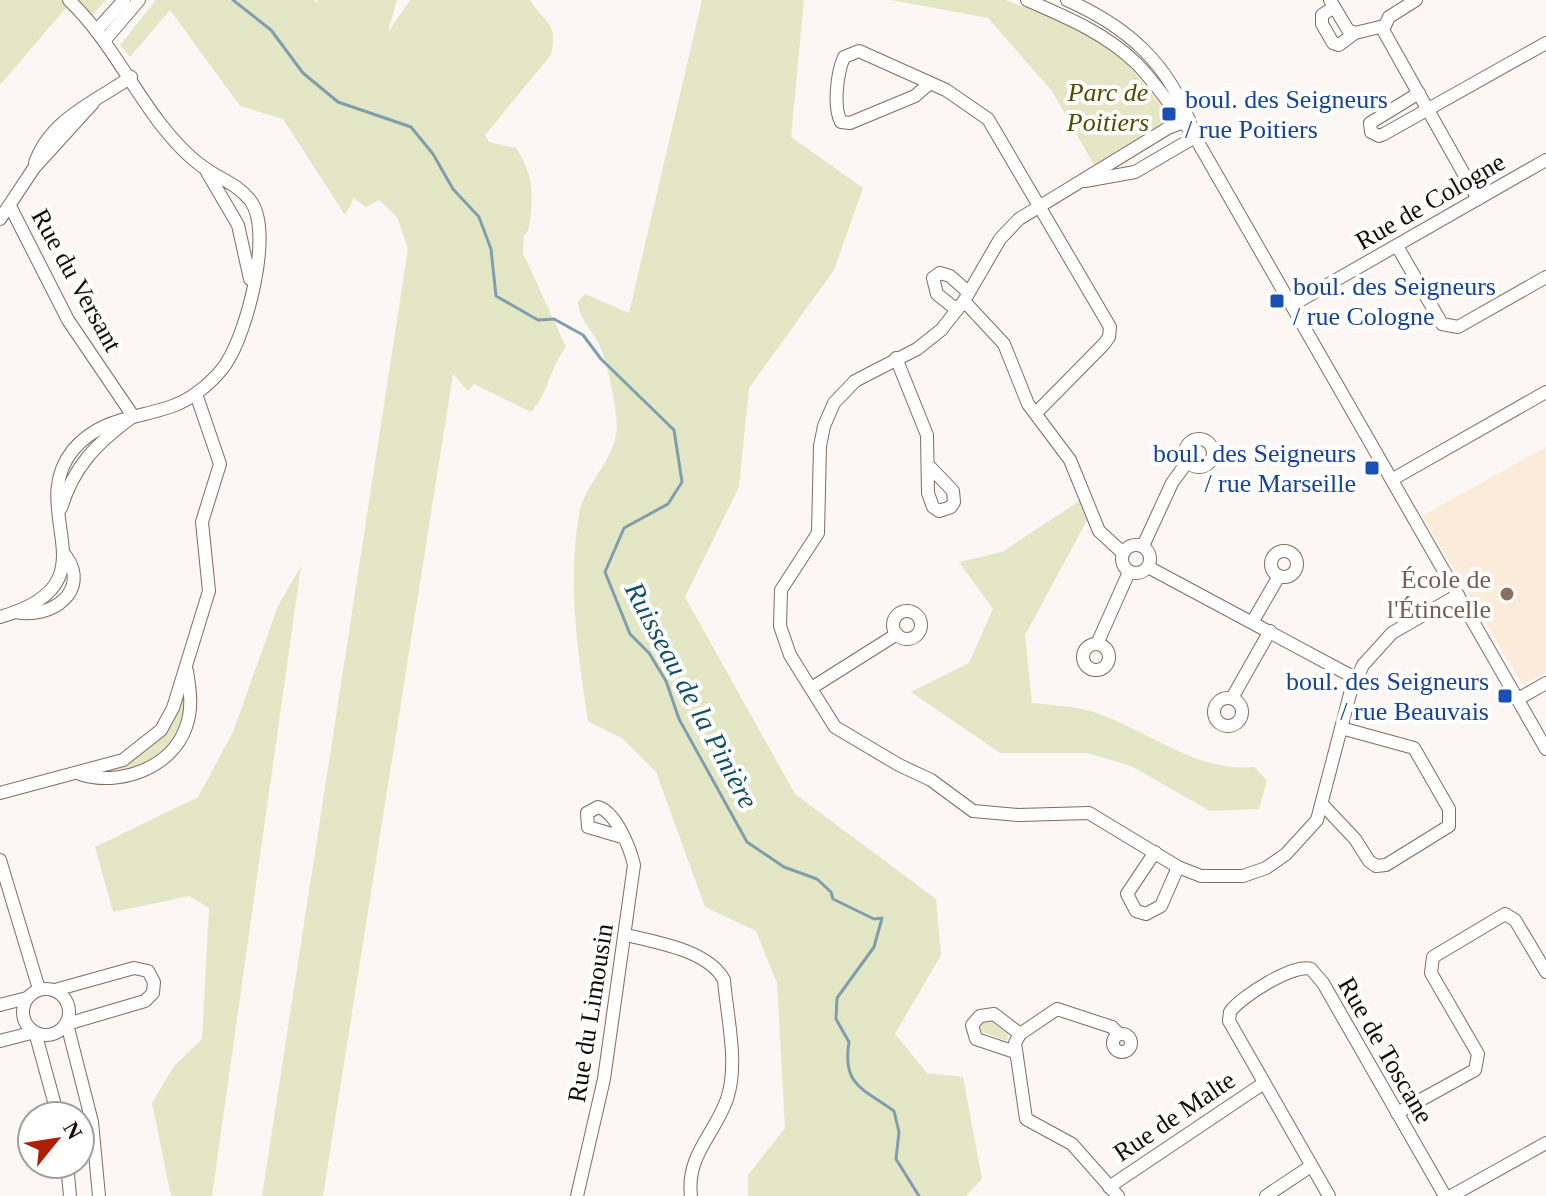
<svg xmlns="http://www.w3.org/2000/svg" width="1546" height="1196" font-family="'Times New Roman',serif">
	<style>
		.education { fill: #faecd8 }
		.green { fill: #e4e7c6 }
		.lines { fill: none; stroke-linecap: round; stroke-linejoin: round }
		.stream { stroke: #809fae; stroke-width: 3 }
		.minor-casing { stroke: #816c5e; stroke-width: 14 }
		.minor { stroke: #fff; stroke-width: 12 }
		.transit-dot { fill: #1a4fb4; stroke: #fff; stroke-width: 3 }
		.education-dot { fill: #8d6e63; stroke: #fff; stroke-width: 3 }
		.labels { text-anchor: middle; stroke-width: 8; stroke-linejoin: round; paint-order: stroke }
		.park-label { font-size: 26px; font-style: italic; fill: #4c4d00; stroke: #fff }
		.transit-label { font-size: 26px; fill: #164399; stroke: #fff; text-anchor: start }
		.street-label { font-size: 26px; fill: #130c07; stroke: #fff }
		.education-label { font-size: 26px; fill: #785e54; stroke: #fff; text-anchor: end }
		.water-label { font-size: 28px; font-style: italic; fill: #114f67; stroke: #fff }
	</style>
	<rect width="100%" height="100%" fill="#fcf7f4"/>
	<polygon class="education" points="1546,447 1546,672 1523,685 1422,516"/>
	<g class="green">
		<polygon points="0,0 106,0 84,24 66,8 0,85"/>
		<path d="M156 0H313L320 4 316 0H397L388 32 410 0H530C544 24 559 20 551 55L485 135 489 142 516 148C535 175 534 201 528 231L524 235 523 253 566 347C550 367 549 392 531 412L474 384 468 391 453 374 323 1196H262L408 249 397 217 379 200 366 207 354 198 345 215 283 119 240 106 170 10 130 57 120 45Z"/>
		<path d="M702 0H804L791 137 863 188 834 270 749 388 739 487 685 597 795 794 936 899 941 955 895 1034 927 1073 963 1077 982 1179 966 1196H748V1175L785 1128 777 983 756 931 705 907 656 772 623 739 588 721C578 653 567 585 579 515 584 483 616 460 617 427 617 409 608 365 601 349 595 332 578 320 578 301L585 294 629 313Z"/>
		<polygon points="891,0 1005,0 1083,29 1129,66 1166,111 1163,122 1094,165 1052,91 988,18"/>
		<path d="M1084 498 1090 515 1025 635 1032 703C1050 705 1070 706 1087 710 1143 726 1194 773 1254 767L1267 780 1259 809 1210 811 1131 766 1087 753H1000L911 692 969 663 993 609 959 562 1002 552Z"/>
		<polygon points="301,566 212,1196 171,1196 152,1103 174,1066 202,1039 209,908 189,896 113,912 95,847 198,797 233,732 278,606"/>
		<polygon points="186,667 192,700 176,745 136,775 88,777 161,730"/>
		<polygon points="994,1019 1008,1032 1007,1041 980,1031 981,1022"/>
	</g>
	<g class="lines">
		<path class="stream" d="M233 0 271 30 303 73 338 102 411 127 433 154 453 189 479 217 491 249 496 296 538 320 554 319 583 335 601 359 674 430 682 482 668 504 624 528 605 572 630 634 649 653 666 681 679 719 747 842 784 867 817 879 831 892 833 899 874 919 882 918 874 947 837 998 836 1019 849 1042C842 1085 862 1088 894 1111L899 1132 896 1159 919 1196"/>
		<g class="minor-casing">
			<g id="minor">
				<path d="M1027 0C1066 17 1105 33 1136 63 1158 85 1175 113 1195 137L1546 749"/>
				<path d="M1067 0C1128 27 1169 64 1191 126"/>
				<polyline points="1330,0 1348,30 1355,33 1384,26"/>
				<polyline points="1416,0 1389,17 1383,30 1478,199"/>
				<polyline points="1334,7 1322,15 1322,24 1333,43 1339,45 1355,33"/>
				<polyline points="96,31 124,0"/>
				<polyline points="104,41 139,0"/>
				<path d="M930 83 915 96 850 123 841 122C833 107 837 73 844 57L859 51 946 90 988 119 1110 327 1109 337 1104 344 1037 412"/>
				<polyline points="1419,93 1370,123 1371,132 1379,136 1384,134 1546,43"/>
				<polyline points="1189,120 1168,128 1019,219 1000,239 964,301 941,330 917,349 855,381 834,403 824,426 820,446 818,533 781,590 780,626 790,655 835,727 899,765 931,780 973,811 1019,815 1089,813 1178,867 1201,876 1243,876 1266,868 1286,854 1317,820 1350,694 1363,665 1392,633 1458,595"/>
				<path d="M35 163C50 119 95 102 131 77"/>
				<polyline points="207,172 238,225 250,279"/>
				<polyline points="1085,181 1135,172 1195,137"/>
				<polyline points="10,206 68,320 133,416"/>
				<polyline points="0,219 34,168 93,103"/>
				<polyline points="1397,246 1442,324 1458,327 1546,277"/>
				<polyline points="964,301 1004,344 1028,404 1070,460 1099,531 1123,553"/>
				<polyline points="1294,304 1546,160"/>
				<polyline points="957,310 937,294 933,278 940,273 950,276 968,292"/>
				<polyline points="896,358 927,435 928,493 933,507 939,511 951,507 954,502 953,491 930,467"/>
				<circle cx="1199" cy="453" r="14"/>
				<polyline points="1393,479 1546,392"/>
				<path d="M61 508C74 466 96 444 131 418"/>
				<circle cx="1136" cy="559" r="14"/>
				<polyline points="1143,546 1172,483 1188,461"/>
				<circle cx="1284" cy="564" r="13"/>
				<polyline points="1148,567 1355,678"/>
				<circle cx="907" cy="625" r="14"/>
				<path d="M15 612C51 620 91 591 66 556"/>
				<path d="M0 617C119 583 23 512 73 450 108 408 160 422 198 392 208 385 221 372 227 362 247 331 274 231 250 200 237 184 222 180 206 169 188 157 172 139 159 122 128 81 107 37 69 0"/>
				<polyline points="1253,621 1279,576"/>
				<polyline points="1097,644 1129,572"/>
				<circle cx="1096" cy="657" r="13"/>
				<polyline points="813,687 897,634"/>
				<circle cx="1228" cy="712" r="14"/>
				<polyline points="1232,698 1270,631"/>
				<polyline points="1518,699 1546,683"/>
				<path d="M80 774C119 787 172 768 186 727 193 708 190 690 187 671"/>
				<polyline points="0,793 123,760 161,730 173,708 209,591 202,522 220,464 196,394"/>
				<polyline points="1323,805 1355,839 1369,861 1376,866 1386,865 1449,826 1449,809 1414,748 1341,728"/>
				<polyline points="1155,852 1127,894 1136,911 1146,914 1161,906 1178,867"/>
				<polyline points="0,860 39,989"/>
				<path d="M626 935C657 942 709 951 724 980 727 1017 739 1064 727 1099 715 1134 686 1155 691 1196"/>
				<circle cx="46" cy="1012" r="23"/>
				<polyline points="55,990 134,968 148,971 154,982 153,993 145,1001 67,1024 92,1122 99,1196"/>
				<polyline points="0,1005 27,998"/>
				<circle cx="1122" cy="1043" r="9"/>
				<polyline points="0,1041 35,1032 58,1116"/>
				<polyline points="1015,1052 976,1039 972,1025 980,1016 994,1014 1020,1034"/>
				<polyline points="1397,1113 1475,1070 1478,1054 1431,973 1433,957 1505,914 1515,920 1546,972"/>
				<polyline points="67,1164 70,1196"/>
				<polyline points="1109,1187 1264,1083"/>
				<path d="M577 1196 604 1079 634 865C630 848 616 812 598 807L587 813 588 827 622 837"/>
				<polyline points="1118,1196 1072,1144 1026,1119 1015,1043 1020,1034 1057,1009 1112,1027 1119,1034"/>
				<polyline points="1266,1196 1311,1166"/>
				<path d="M1329 1196 1229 1021 1230 1012C1240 997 1294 963 1311 969L1323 983 1445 1196"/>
				<polyline points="1451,1196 1546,1143"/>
			</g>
		</g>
		<use href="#minor" class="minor"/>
	</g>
	<g class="transit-dot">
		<rect x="1161" y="106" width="16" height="16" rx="4"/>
		<rect x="1269" y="293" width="16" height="16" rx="4"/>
		<rect x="1364" y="460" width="16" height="16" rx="4"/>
		<rect x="1497" y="688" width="16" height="16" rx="4"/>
	</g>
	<circle class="education-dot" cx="1507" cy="594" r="8"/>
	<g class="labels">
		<g class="park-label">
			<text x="1108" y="101">Parc de<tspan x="1108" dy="30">Poitiers</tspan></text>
		</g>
		<g class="transit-label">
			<text x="1185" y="108">boul. des Seigneurs<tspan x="1185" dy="30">/ rue Poitiers</tspan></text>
			<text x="1293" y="295">boul. des Seigneurs<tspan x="1293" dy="30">/ rue Cologne</tspan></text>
			<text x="1356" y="462" text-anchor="end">boul. des Seigneurs<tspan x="1356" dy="30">/ rue Marseille</tspan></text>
			<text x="1489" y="690" text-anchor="end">boul. des Seigneurs<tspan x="1489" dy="30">/ rue Beauvais</tspan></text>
		</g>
		<g class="street-label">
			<text transform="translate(1430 201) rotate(-30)" y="9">Rue de Cologne</text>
			<text transform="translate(77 280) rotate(61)" y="9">Rue du Versant</text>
			<text transform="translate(590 1013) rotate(-81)" y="9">Rue du Limousin</text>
			<text transform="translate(1386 1050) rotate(60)" y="9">Rue de Toscane</text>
			<text transform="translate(1174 1116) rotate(-34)" y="9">Rue de Malte</text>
		</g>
		<g class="education-label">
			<text x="1491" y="588">École de<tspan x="1491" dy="30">l'Étincelle</tspan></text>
		</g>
		<g class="water-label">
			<text transform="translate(692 695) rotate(62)" y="10">Ruisseau de la Pinière</text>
		</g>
	</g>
	<g transform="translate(56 1140) rotate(60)"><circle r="38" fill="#ffffff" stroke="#a19e9c" stroke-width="2"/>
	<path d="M0-6L14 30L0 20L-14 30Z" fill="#ad1e05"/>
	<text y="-12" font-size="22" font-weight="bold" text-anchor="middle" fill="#130c07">N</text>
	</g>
</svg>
